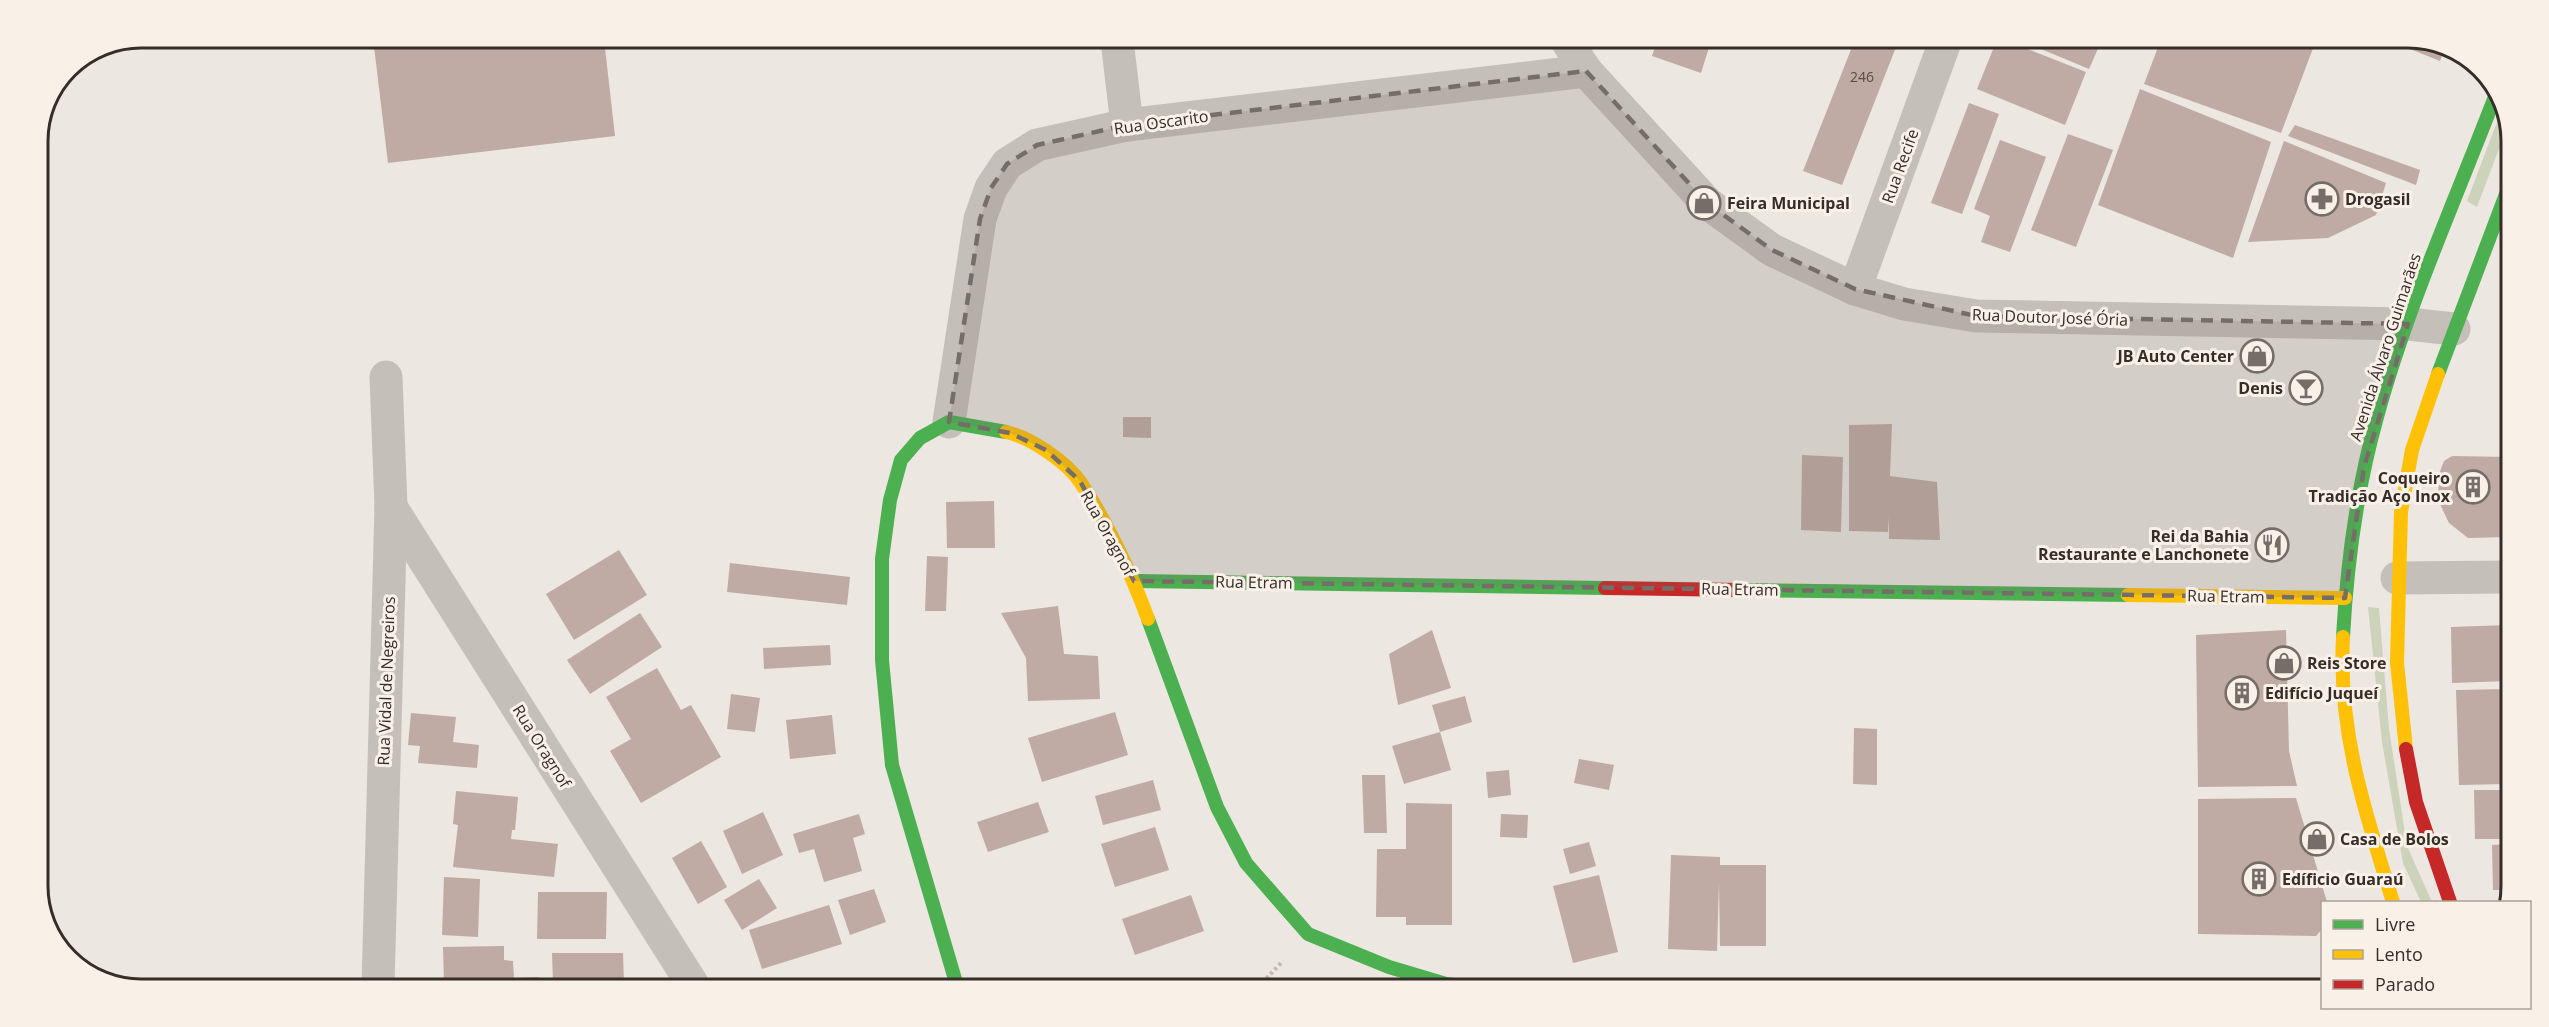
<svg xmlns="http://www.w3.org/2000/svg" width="2549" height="1027" font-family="'Open Sans',sans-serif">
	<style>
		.green { fill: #cdd2bb }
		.building { fill: #bfaba3 }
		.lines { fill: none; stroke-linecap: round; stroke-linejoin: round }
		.path { stroke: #beb7b2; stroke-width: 4; stroke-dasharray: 3 3; stroke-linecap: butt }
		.street { stroke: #c5bfba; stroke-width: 33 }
		.fast { stroke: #4caf50; stroke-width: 14 }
		.slow { stroke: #ffc107; stroke-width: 14 }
		.jam { stroke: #c62828; stroke-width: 14 }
		.marked { fill: #766d69; fill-opacity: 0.2; stroke: #766d69; stroke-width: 4.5; stroke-dasharray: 12 8; stroke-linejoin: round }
		.labels { text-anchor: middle; stroke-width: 6; stroke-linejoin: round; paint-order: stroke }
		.number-label { font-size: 14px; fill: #584c47 }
		.street-label { font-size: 16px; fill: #362c28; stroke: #f9f1e8 }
		.poi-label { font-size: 16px; font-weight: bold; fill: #362c28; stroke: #f9f1e8; text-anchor: start }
		.rim { fill: none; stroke: #362c28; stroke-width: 3 }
	</style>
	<rect width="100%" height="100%" fill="#ece7e1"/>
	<g class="green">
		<polygon points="2502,109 2508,125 2477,207 2467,201"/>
		<polygon points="2368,607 2379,608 2389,729 2407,846 2432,902 2421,902 2403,863 2382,742"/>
	</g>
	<g class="building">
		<polygon points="373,38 604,39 615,136 388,163"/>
		<polygon points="1657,41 1711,41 1701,73 1652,56"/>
		<polygon points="1854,42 1898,42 1842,185 1803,171"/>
		<polygon points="1996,42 2010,42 2086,72 2065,125 1977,89"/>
		<polygon points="2024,42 2101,42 2089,69"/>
		<polygon points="2160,42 2315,43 2281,133 2144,84"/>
		<polygon points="2395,43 2442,43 2446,46 2440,61"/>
		<polygon points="2140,89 2271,142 2233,258 2098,205"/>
		<polygon points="1969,103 1999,114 1962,214 1931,203"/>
		<polygon points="2295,125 2420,170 2416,185 2288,136"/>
		<polygon points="2068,134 2113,150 2076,247 2031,230"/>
		<polygon points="2000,140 2046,157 2010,252 1981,242 1990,216 1974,209"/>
		<polygon points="2284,141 2386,183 2376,215 2328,238 2248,242"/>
		<rect x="2500" y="356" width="10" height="25"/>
		<polygon points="1123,417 1151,417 1151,438 1123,437"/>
		<polygon points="1892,424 1890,476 1937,482 1940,540 1889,539 1889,517 1888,532 1849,531 1849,425"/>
		<polygon points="1802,455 1843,457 1841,532 1801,530"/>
		<polygon points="2452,456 2509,457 2509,537 2468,538 2449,523 2438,500 2439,474 2444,461"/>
		<polygon points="994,501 995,548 947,548 946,502"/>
		<polygon points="619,550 647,595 574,640 546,594"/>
		<polygon points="927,556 948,557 946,611 925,611"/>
		<polygon points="730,563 850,577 847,605 727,592"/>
		<polygon points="1058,606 1064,654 1098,656 1100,699 1028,701 1026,658 1001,613"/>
		<polygon points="640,613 662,647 590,694 567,660"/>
		<polygon points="2508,625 2508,681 2452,683 2451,627"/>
		<polygon points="1432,630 1451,688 1398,705 1389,654"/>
		<polygon points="2286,630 2289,751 2297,786 2198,787 2196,635"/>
		<polygon points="830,645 831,665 764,669 763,648"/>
		<polygon points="657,668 681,710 691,705 721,757 641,803 610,751 631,739 606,697"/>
		<polygon points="2507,689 2507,784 2459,785 2456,690"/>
		<polygon points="731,694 760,698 755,732 727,729"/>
		<polygon points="1465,696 1472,722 1440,732 1432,705"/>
		<polygon points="1115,712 1128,755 1042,782 1028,738"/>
		<polygon points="411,713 456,717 453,742 479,745 477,768 418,763 420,746 408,745"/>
		<polygon points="832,715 836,754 790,759 786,720"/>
		<polygon points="1854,728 1877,729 1877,785 1853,784"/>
		<polygon points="1440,732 1451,770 1404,784 1392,746"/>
		<polygon points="1579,759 1614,765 1609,790 1574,783"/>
		<polygon points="1509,770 1511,795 1488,798 1486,772"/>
		<polygon points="1362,775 1385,775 1387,833 1364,833"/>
		<polygon points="1153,780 1161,810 1103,825 1095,796"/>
		<polygon points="2474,790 2507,790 2506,839 2475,839"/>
		<polygon points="456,791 518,797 515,830 512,830 511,839 558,844 554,877 453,867 458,825 453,824"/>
		<polygon points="2296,798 2327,902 2322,902 2322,929 2316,936 2198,934 2198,799"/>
		<polygon points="1038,802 1049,832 988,852 977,822"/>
		<polygon points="1406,803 1452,804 1452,925 1406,925 1406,917 1376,917 1377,849 1406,849"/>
		<polygon points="763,812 783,855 742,874 723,831"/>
		<polygon points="859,814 865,834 853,838 862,871 824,882 814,849 799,853 793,834"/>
		<polygon points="1501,814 1528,815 1527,838 1500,837"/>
		<polygon points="1155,827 1169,870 1115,887 1101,844"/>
		<polygon points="701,841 727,887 698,904 672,858"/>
		<polygon points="1589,842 1596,866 1570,874 1563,849"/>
		<polygon points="2506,844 2506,890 2493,890 2492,845"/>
		<polygon points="1671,855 1720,857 1720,865 1766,865 1766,946 1720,946 1719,883 1717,951 1668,949"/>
		<polygon points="1599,875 1618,952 1573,963 1553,886"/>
		<polygon points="444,877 480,879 478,937 442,935"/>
		<polygon points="759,879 777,908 742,930 724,900"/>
		<polygon points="874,889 886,922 850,935 838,900"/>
		<polygon points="538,892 607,892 606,939 537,939"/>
		<polygon points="1191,895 1204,931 1135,955 1122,919"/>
		<polygon points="829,905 842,944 762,969 749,930"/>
		<polygon points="504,946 504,960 513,961 514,978 539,977 539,985 444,985 443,947"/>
		<polygon points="552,953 623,953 624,985 553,985"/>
		<polygon points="908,978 911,986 884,986 884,985"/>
	</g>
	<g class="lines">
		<polyline class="path" points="1258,987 1283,961"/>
		<g class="street">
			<polyline points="1117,40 1127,125"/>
			<polyline points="1567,41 1586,71 1707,203 1772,250 1855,289 1904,304 1976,316 2408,324 2454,329"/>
			<polyline points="1855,289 1945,42"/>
			<polyline points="949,422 980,219 991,188 1007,164 1037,145 1127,125 1586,71"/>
			<polyline points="391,507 693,985"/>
			<polyline points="2397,578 2508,577"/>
			<polyline points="378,985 391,507 386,377"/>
		</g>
		<g class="fast">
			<polyline points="2438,374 2511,181"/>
			<polyline points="1134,581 1605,588"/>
			<polyline points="1742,590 2128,595"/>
			<polyline points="1148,619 1217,807 1246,863 1308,934 1389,967 1446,984 1472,987"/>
			<path d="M2343 637C2347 563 2357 488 2377 417 2407 307 2455 201 2496 94"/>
			<polyline points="957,986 892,765 882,660 882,559 890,500 901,460 920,438 949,422 1006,432"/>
		</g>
		<g class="slow">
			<path d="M1006 432C1030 437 1067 462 1081 483 1107 522 1132 575 1148 619"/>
			<polyline points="2128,595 2345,598"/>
			<path d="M2343 637C2338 732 2365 812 2393 902"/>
			<polyline points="2406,749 2397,663 2401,512 2412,450 2438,374"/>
		</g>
		<g class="jam">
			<polyline points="1605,588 1742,590"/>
			<polyline points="2406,749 2416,802 2450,902"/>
		</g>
	</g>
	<path class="marked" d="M1586 71 1707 203 1772 250 1855 289 1976 316 2408 324 2364 467 2345 598 1134 581 1080 481 1046 450 1010 433 949 422 980 219 991 188 1007 164 1037 145 1127 125Z"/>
	<defs>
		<g id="pharmacy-ring" transform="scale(1.725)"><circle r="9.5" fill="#f9f1e8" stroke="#766d69" stroke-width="1.5"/><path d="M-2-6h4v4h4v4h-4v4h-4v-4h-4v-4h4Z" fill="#766d69"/></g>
		<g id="shop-ring" transform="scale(1.725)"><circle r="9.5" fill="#f9f1e8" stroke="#766d69" stroke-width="1.5"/><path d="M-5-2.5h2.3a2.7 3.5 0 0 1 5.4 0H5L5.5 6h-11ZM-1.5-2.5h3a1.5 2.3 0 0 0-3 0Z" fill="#766d69"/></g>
		<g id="bar-ring" transform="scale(1.725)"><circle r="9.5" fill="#f9f1e8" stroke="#766d69" stroke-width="1.5"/><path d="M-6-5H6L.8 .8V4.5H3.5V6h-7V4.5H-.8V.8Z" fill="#766d69"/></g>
		<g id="building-ring" transform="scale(1.725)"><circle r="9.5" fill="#f9f1e8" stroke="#766d69" stroke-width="1.5"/><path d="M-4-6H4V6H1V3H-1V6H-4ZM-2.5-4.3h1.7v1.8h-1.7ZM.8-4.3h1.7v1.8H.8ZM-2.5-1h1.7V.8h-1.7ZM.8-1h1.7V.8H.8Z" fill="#766d69"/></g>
		<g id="restaurant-ring" transform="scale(1.725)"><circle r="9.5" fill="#f9f1e8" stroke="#766d69" stroke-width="1.5"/><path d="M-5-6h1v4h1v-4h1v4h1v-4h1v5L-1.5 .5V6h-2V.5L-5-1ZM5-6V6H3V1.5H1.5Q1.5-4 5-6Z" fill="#766d69"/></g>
	</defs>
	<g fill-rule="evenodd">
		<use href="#pharmacy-ring" x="2322" y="199"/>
		<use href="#shop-ring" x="1704" y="203"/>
		<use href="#shop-ring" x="2257" y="356"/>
		<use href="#bar-ring" x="2306" y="388"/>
		<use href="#building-ring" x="2473" y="487"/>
		<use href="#restaurant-ring" x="2272" y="545"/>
		<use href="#shop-ring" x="2284" y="663"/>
		<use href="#building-ring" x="2242" y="693"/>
		<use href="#shop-ring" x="2317" y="839"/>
		<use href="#building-ring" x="2259" y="879"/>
	</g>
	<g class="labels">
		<g class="number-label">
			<text x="1862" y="82">246</text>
		</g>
		<g class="street-label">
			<text transform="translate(1161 122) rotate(-8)" y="6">Rua Oscarito</text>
			<text transform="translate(1900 166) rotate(-70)" y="6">Rua Recife</text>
			<text transform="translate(2050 317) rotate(2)" y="6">Rua Doutor José Ória</text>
			<text transform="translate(2385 347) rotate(-72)" y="6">Avenida Álvaro Guimarães</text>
			<text transform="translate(1108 533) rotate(61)" y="6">Rua Oragnof</text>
			<text transform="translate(1254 582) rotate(1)" y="6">Rua Etram</text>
			<text transform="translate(1740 589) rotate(1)" y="6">Rua Etram</text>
			<text transform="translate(2226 596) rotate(1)" y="6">Rua Etram</text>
			<text transform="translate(386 681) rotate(-88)" y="6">Rua Vidal de Negreiros</text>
			<text transform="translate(542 746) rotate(58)" y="6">Rua Oragnof</text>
		</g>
		<g class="poi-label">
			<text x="2345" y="205">Drogasil</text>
			<text x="1727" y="209">Feira Municipal</text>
			<text x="2234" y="362" text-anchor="end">JB Auto Center</text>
			<text x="2283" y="394" text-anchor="end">Denis</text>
			<text x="2450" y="484" text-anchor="end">Coqueiro<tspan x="2450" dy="18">Tradição Aço Inox</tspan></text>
			<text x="2249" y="542" text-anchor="end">Rei da Bahia<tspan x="2249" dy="18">Restaurante e Lanchonete</tspan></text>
			<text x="2307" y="669">Reis Store</text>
			<text x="2265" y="699">Edifício Juqueí</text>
			<text x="2340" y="845">Casa de Bolos</text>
			<text x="2282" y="885">Edíficio Guaraú</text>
		</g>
	</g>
	<path d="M0 0H2549V1027H0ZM141 48H2408A93 93 0 0 1 2501 141V886A93 93 0 0 1 2408 979H141A93 93 0 0 1 48 886V141A93 93 0 0 1 141 48Z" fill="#f9f1e8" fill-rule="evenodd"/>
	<path class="rim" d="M141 48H2408A93 93 0 0 1 2501 141V886A93 93 0 0 1 2408 979H141A93 93 0 0 1 48 886V141A93 93 0 0 1 141 48Z"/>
	<rect x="2321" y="901" width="210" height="108" fill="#f9f1e8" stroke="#aba29b" stroke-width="1.5"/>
	<rect x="2333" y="920" width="30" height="9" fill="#4caf50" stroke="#aba29b" stroke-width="1.5"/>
	<text x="2375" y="931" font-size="18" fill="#362c28">Livre</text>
	<rect x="2333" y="950" width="30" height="9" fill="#ffc107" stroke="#aba29b" stroke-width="1.5"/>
	<text x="2375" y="961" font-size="18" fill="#362c28">Lento</text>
	<rect x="2333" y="980" width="30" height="9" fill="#c62828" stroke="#aba29b" stroke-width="1.5"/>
	<text x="2375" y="991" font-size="18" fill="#362c28">Parado</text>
</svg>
